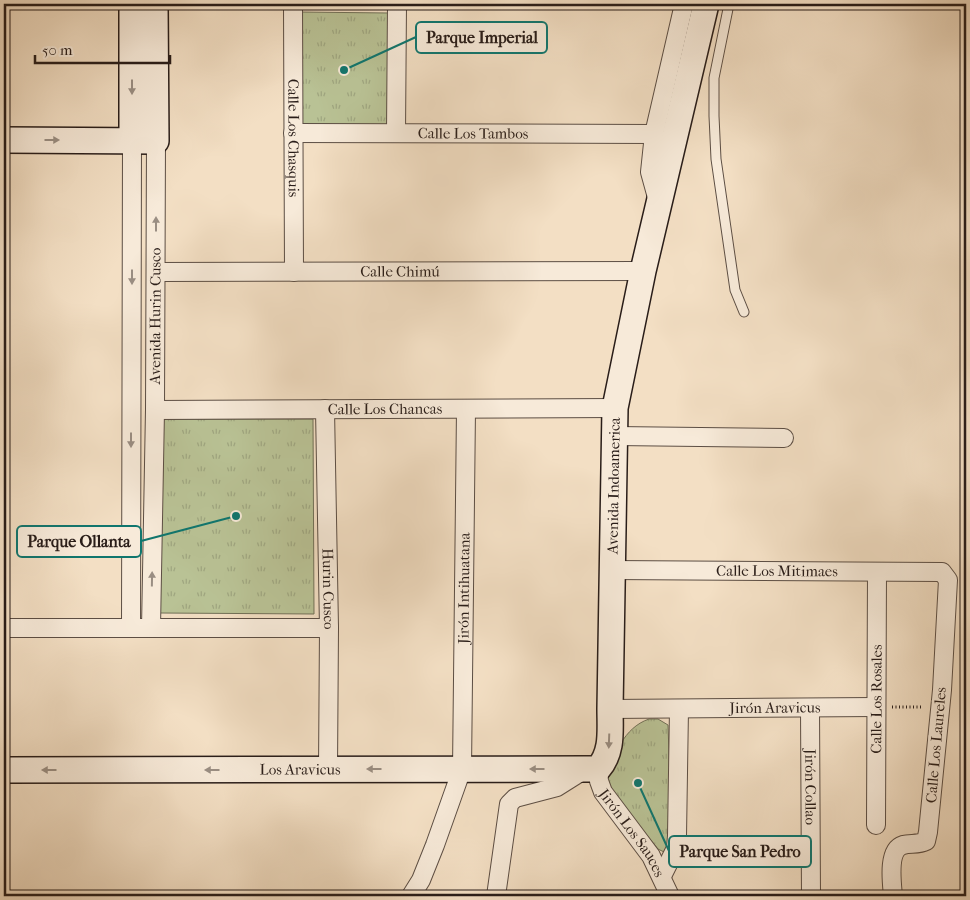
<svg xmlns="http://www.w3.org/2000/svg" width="970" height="900" font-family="'IM FELL French Canon',serif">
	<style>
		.park { fill: url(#park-tufts); stroke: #717057 }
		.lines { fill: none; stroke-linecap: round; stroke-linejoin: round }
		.lane-casing { stroke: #5c4e44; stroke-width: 11 }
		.street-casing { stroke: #5c4e44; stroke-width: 20 }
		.secondary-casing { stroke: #291d19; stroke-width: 28 }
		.path { stroke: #291d19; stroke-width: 3; stroke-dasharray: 1 2.5; stroke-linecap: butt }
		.lane { stroke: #f7ead9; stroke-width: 9 }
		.street { stroke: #f7ead9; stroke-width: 18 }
		.secondary { stroke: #f7ead9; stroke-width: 25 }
		.oneway { fill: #9a8e83 }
		.labels { text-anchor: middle; stroke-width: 5; stroke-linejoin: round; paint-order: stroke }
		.street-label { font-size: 15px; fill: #291d19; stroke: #f7ead9 }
		.leader { fill: none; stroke: #0f766e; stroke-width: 2 }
		.callout-dot { fill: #0f766e; stroke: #f7ead9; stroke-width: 2 }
		.callout { fill: #f7ead9; stroke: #0f766e; stroke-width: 2 }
		.callout-label { font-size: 16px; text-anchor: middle; font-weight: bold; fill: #291d19 }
	</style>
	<defs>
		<pattern id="park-tufts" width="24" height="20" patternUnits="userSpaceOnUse" patternTransform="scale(1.25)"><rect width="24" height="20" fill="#b9c295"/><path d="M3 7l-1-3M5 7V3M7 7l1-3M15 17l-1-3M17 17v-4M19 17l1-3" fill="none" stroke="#9fa680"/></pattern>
	</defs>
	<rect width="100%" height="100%" fill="#f3dfc4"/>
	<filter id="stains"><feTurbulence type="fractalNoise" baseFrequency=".004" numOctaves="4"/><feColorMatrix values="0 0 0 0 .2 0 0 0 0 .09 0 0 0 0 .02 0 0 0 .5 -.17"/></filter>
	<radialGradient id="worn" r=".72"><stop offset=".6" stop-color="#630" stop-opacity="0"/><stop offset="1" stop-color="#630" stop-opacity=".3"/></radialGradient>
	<g class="park">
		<polygon points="299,12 389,13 388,128 299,127"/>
		<polygon points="159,419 313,419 314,614 160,613"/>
		<path d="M649 719H658L668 725 672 840 670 849 664 852 658 849 609 788 604 778C615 755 623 728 649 719Z"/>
	</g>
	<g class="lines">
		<g class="lane-casing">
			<polyline id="lane" points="729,4 714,78 714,116 716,159 735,290 744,312"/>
		</g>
		<g class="street-casing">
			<g id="street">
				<path id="s1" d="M293 4 294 272"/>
				<path id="s2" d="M293 133 654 134"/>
				<polyline points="396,133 397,4"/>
				<polyline points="658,201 650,172 654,134 684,4"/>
				<path id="s3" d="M156 272 643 271"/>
				<path id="s4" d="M325 409 329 628 328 769"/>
				<path id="s5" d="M155 410 615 408"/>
				<polyline points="615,436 784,438"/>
				<path id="s6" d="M612 570 942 572 948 580 942 690 928 832 926 841C918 845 911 843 903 845 887 850 892 884 893 896"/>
				<polyline points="4,628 329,628"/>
				<polyline points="131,628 132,141"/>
				<path id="s7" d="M151 628 155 410 156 141"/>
				<path id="s8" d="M810 708 811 896"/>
				<path id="s9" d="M610 709 876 707"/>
				<path id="s10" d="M598 769 599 781 603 792 651 856 670 896"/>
				<path id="s11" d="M876 825 877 572"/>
				<polyline points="662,876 676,848 677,836 679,709"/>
				<path id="s12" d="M411 896 421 880 435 845 462 769 466 409"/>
				<polyline points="496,896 509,804 515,798 557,787 584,770"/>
			</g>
		</g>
		<g class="secondary-casing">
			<g id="secondary">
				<polyline points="132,4 132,141"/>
				<polyline points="4,140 156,141 155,4"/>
				<path id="s13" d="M4 770 585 769H598C613 752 610 731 610 709L615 408 643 271 706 4"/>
			</g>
		</g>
		<polyline class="path" points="892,707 923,707"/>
		<use href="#lane" class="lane"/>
		<use href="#street" class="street"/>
		<use href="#secondary" class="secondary"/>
	</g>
	<defs><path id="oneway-solid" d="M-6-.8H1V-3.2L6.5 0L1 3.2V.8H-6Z" transform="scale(1.25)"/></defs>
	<g class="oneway">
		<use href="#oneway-solid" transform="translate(132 87) rotate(90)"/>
		<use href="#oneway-solid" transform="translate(52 140)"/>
		<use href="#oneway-solid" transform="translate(156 224) rotate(-90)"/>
		<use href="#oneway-solid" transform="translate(132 277) rotate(90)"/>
		<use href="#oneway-solid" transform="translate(131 440) rotate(90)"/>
		<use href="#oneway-solid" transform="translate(152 579) rotate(-89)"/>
		<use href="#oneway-solid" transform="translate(609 741) rotate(92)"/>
		<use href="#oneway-solid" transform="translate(374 769) rotate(180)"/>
		<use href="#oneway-solid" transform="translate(537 769) rotate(-180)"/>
		<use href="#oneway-solid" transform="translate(49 770) rotate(180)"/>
		<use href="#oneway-solid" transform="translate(212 770) rotate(180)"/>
	</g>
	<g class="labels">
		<g class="street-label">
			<text dy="5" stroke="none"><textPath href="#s2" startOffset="180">Calle Los Tambos</textPath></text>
			<text dy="5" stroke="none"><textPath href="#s1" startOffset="134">Calle Los Chasquis</textPath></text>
			<text dy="5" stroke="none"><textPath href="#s3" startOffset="244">Calle Chimú</textPath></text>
			<text dy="5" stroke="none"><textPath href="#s7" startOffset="312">Avenida Hurin Cusco</textPath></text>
			<text dy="5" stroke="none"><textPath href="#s5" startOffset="230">Calle Los Chancas</textPath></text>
			<text dy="5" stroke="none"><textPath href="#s13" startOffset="880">Avenida Indoamerica</textPath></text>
			<text dy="5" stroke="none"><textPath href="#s6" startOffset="165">Calle Los Mitimaes</textPath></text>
			<text dy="5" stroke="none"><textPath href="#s4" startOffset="180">Hurin Cusco</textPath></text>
			<text dy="5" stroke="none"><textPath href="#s12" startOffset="318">Jirón Intihuatana</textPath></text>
			<text dy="5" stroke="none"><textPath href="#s11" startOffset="126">Calle Los Rosales</textPath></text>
			<text dy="5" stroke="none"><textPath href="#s9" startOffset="165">Jirón Aravicus</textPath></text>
			<text transform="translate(936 745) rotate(-85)" y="5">Calle Los Laureles</text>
			<text dy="5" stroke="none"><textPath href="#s13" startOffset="296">Los Aravicus</textPath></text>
			<text dy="5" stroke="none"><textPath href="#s8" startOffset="79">Jirón Collao</textPath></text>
			<text dy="5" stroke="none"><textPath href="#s10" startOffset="74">Jirón Los Sauces</textPath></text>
		</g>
	</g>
	<path class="leader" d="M344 70L416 37M236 516L141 541M638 783L669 851"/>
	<g class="callout-dot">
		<circle cx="344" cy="70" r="5"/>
		<circle cx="236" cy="516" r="5"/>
		<circle cx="638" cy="783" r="5"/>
	</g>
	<g class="callout">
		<rect x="416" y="22" width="131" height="31" rx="5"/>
		<rect x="17" y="526" width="124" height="31" rx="5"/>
		<rect x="669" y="836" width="142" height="31" rx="5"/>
	</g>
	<g class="callout-label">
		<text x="482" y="43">Parque Imperial</text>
		<text x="79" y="547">Parque Ollanta</text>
		<text x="740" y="857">Parque San Pedro</text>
	</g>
	<rect width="970" height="900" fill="none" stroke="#f3dfc4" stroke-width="20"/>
	<rect x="5" y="5" width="960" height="890" fill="none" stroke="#291d19" stroke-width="2.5"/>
	<rect x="10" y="10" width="950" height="880" fill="none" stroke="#291d19"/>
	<path d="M35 55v8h135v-8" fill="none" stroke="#291d19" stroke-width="2.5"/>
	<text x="42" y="55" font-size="15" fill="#291d19" stroke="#f7ead9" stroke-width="4" paint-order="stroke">50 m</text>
	<rect width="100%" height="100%" filter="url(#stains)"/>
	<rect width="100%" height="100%" fill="url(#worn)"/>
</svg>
